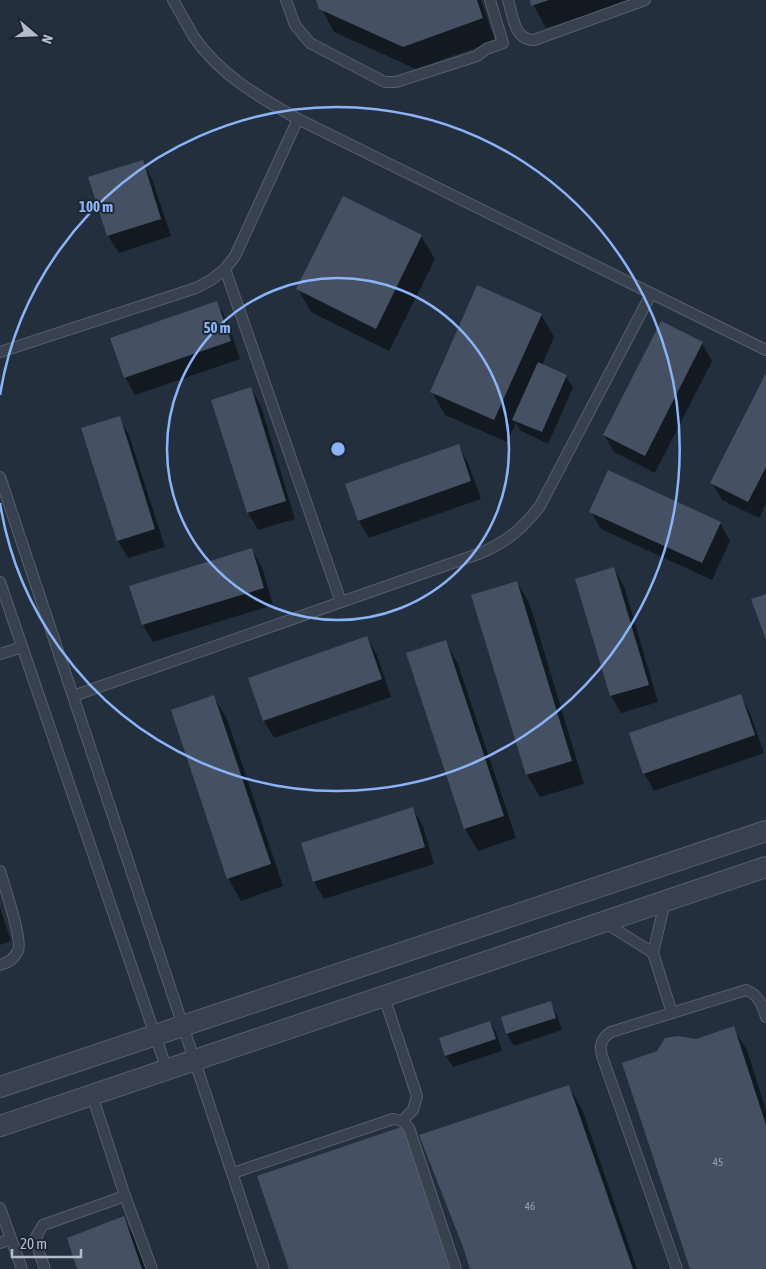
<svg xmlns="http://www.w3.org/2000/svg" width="766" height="1269" font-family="'Asap Condensed',sans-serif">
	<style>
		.shadow { fill: #0007 }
		.building { fill: #455162 }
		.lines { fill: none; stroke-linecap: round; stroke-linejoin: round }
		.service-casing { stroke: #565f6c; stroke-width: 12 }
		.minor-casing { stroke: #565f6c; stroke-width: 22 }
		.service { stroke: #38414e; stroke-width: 10 }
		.minor { stroke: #38414e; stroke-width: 20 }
		.ring { fill: none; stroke: #8ab4f8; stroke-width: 2.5 }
		.labels { text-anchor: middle; stroke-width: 4; stroke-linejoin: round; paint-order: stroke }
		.number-label { font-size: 11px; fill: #98a1af }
		.centre { fill: #8ab4f8; stroke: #1d2633; stroke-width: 2.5 }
		.ring-label { font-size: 15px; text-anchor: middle; font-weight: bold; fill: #8ab4f8; stroke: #1d2633; stroke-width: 4; stroke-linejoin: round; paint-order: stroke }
	</style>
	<rect width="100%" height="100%" fill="#242f3e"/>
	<g class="shadow">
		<polygon points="317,0 481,0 495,41 416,69 334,32"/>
		<polygon points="531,0 638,0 546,28"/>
		<polygon points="142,161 152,179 171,236 119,253 108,236 90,178"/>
		<polygon points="343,198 421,236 435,259 389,351 311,312 298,289"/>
		<polygon points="217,303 227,320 240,359 135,395 125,377"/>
		<polygon points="541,315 554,337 542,365 566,376 573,388 548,444 521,431 516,423 507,442 445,415 432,392"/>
		<polygon points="702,343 712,361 655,473 614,452 604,435"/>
		<polygon points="766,375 766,504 759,518 722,500 712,483"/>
		<polygon points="251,389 261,406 295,519 258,530 248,513 213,401"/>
		<polygon points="119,417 129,435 165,547 128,558 118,541 82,429"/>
		<polygon points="458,445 468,463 481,499 369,538 359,521 346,485"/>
		<polygon points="591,512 720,523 730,541 712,580 601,529"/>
		<polygon points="252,550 262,567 273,605 153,642 143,625"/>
		<polygon points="614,569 624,586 658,702 621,713 611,696 577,580"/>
		<polygon points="517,582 530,605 584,784 540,797 527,775 472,596"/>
		<polygon points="367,638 377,655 391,697 274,738 264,721 250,679"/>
		<polygon points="445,641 458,664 516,838 478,851 465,829"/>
		<polygon points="740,695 750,713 764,753 654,791 644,773"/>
		<polygon points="214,697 227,719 283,886 241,901 228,878"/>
		<polygon points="413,809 423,826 434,864 324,899 314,882 302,844"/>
		<polygon points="0,907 11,941 0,945"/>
		<polygon points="551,1003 557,1015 562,1030 514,1046 507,1034 502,1018"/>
		<polygon points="490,1022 497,1034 502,1051 453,1067 446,1056"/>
		<polygon points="733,1028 747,1050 766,1110 766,1269 692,1269 696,1040"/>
		<polygon points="569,1087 582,1109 637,1269 471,1269"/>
		<polygon points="123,1218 136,1240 146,1269 79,1269"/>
	</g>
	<g class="building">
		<polygon points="316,0 477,0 483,18 403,47 319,9"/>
		<polygon points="530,0 549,0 531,6"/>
		<polygon points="143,160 161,219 107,236 88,177"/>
		<polygon points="343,196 422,235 376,329 296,289"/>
		<polygon points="477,285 542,314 494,420 430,392"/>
		<polygon points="217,301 231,341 124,378 110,338"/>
		<polygon points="661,321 703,342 645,456 603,435"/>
		<polygon points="538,362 567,375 542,432 512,420"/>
		<polygon points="766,373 766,467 748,502 710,483"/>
		<polygon points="251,387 286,501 247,513 211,400"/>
		<polygon points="120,416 155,529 117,541 81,428"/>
		<polygon points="459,444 471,481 358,521 345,484"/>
		<polygon points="608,470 721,522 702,563 589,512"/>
		<polygon points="252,548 264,588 142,625 129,586"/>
		<polygon points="614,567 649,685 610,696 575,579"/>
		<polygon points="517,581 572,761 526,775 471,595"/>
		<polygon points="766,594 766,640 751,599"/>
		<polygon points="367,636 382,679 263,721 248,678"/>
		<polygon points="446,640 504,816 464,829 406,653"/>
		<polygon points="741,694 755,735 643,774 629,733"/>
		<polygon points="214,695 271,864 227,879 171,710"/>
		<polygon points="413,807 425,847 313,882 301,843"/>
		<polygon points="551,1001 556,1018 506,1034 501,1017"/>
		<polygon points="490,1021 496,1039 445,1056 439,1038"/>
		<polygon points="734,1026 766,1125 766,1269 690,1269 622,1063 657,1051 665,1038 678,1036 696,1039"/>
		<polygon points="569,1085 633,1269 470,1269 463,1247 419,1135"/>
		<polygon points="404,1126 452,1269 289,1269 257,1176"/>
		<polygon points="124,1216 142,1269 77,1269 67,1238"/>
	</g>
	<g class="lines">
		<g class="service-casing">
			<g id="service">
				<path d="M173 0C180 12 187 25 194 37 220 75 259 97 298 119L766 350"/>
				<polyline points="286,0 295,25 310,43 375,77 385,82 396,82 477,56 486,49 503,43 490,0"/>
				<path d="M508 0C513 16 514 40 534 40L645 0"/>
				<polyline points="225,269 341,602"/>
				<polyline points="0,352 196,288 211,280 225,269 235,256 298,119"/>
				<polyline points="0,477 264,1269"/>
				<polyline points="0,582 167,1070"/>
				<polyline points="0,654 22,647"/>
				<path d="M73 696 481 553C509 540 521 530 540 506L651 294"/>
				<path d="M0 871C4 885 23 940 18 951 14 959 8 963 0 965"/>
				<polyline points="665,902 653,953 672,1013"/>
				<polyline points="604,922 653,953"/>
				<polyline points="384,997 417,1096 413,1110 402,1121"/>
				<polyline points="92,1095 125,1196 152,1269"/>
				<polyline points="233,1173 393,1119 402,1121 409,1128 456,1269"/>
				<polyline points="0,1208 22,1269"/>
				<polyline points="0,1243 11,1239"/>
				<polyline points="45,1269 39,1252 36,1237 43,1225 125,1196"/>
				<path d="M677 1269 602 1056C599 1045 601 1039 611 1032L746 990C759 995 762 1005 766 1017"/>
			</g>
		</g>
		<g class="minor-casing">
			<g id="minor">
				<polyline points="0,1087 766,831"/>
				<polyline points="0,1126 766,867"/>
			</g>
		</g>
		<use href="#service" class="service"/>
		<use href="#minor" class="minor"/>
	</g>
	<g class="ring">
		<circle cx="338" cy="449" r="171"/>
		<path d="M0 395A342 342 0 1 1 0 503"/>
	</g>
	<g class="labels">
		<g class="number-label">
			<text x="718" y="1166">45</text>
			<text x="530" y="1210">46</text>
		</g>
	</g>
	<circle cx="338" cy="449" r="8" class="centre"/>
	<g class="ring-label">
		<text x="96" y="212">100 m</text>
		<text x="217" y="333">50 m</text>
	</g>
	<g transform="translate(35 35) rotate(109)" stroke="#1d2633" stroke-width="4" paint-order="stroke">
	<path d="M0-4L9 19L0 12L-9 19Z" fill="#b4bcc9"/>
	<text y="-8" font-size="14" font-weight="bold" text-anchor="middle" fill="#b4bcc9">N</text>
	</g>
	<path d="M12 1249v8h69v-8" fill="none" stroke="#b4bcc9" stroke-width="2.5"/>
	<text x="20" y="1249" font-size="15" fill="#b4bcc9" stroke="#1d2633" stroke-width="4" paint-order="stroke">20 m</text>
</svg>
